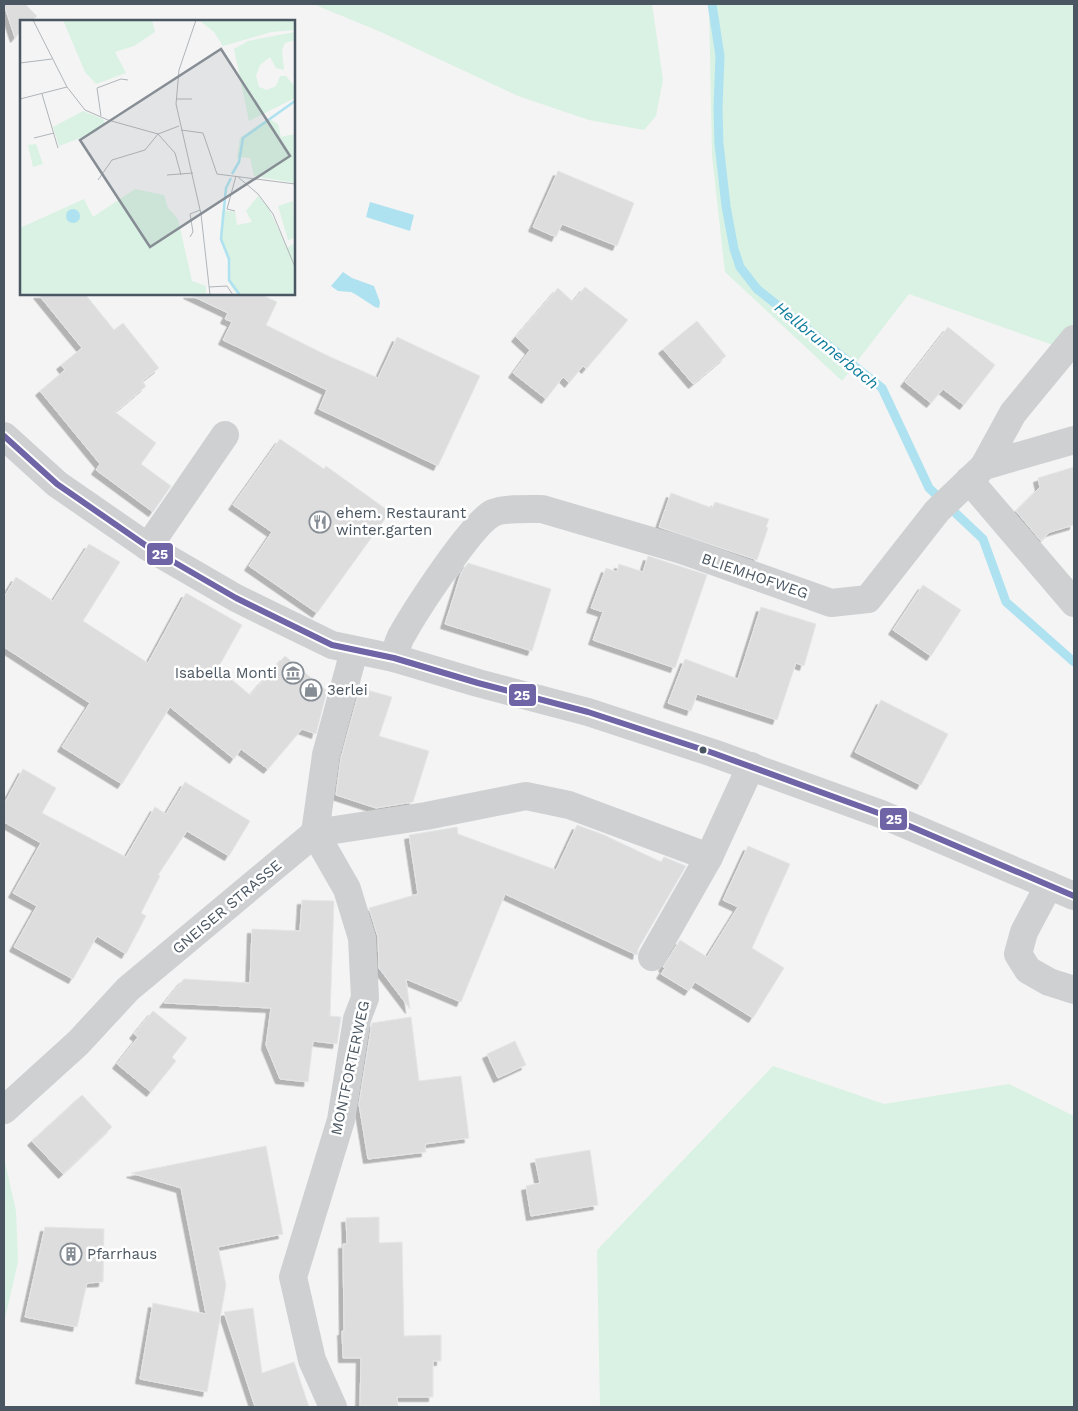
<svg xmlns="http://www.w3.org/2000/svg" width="1078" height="1411" font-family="'Work Sans',sans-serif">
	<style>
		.green { fill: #d9f2e3 }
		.water { fill: #aee2f0 }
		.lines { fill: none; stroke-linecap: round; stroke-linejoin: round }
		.stream { stroke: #aee2f0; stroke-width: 9 }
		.building { fill: #ddddde; stroke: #e5e6e7; filter: url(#shadow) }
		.minor { stroke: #ced0d2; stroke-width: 28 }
		.bus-1-casing { stroke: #fff; stroke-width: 10 }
		.bus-1 { stroke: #6f64a5; stroke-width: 6 }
		.bus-dot { fill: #4a5661; stroke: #fff; stroke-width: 2 }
		.labels { text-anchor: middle; stroke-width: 5; stroke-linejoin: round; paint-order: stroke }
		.poi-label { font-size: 15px; fill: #4a5661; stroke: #fff; text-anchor: start }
		.street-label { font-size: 15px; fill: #4a5661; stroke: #fff }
		.water-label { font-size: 16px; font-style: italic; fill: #0c7c9b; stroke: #fff }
		.inset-river { fill: none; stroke: #aee2f0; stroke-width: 2.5 }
		.inset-road { fill: none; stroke: #b0b5b9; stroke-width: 1 }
		.view { fill: #868d94; fill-opacity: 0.15; stroke: #868d94; stroke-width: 2.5 }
		.inset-edge { fill: none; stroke: #4a5661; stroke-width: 2.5 }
		.line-badge { stroke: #fff; stroke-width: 2 }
		.badge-label { font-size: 14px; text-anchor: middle; font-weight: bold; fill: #fff }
	</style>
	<defs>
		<filter id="shadow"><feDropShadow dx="-4.5" dy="4.5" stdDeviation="0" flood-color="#0004"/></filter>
	</defs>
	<rect width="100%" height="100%" fill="#f4f4f4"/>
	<g class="green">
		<polygon points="313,4 652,4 663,80 656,116 644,130 589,120 518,96 381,32"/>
		<polygon points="709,4 1074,4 1074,324 1053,345 909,294 842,381 725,272 712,156"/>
		<polygon points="773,1066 884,1104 1009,1084 1074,1116 1074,1407 600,1407 597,1250"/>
		<polygon points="4,1158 16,1211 18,1262 4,1323"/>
	</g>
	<g class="water">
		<polygon points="370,202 414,215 410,231 366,217"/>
		<polygon points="343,272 352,278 374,286 380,302 379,308 375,307 355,294 351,292 338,291 331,286"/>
	</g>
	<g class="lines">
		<polyline class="stream" points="712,4 720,56 718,108 719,144 726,206 734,249 740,267 757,289 882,388 929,488 983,539 1006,602 1074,662"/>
	</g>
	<g class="building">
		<polygon points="4,4 25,4 37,16 31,21 21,21 21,31 15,38"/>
		<polygon points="558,171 634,203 617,246 562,224 556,237 533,227"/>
		<polygon points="585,287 628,320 586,369 583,366 569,383 563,377 546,399 513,373 530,350 516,337 558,288 573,302"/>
		<polygon points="38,294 85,294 114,330 123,323 159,368 142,381 146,386 115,412 156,443 141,464 171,486 153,512 96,470 100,464 40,391 65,370 61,365 82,348"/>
		<polygon points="188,294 260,294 277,302 266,325 326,355 378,378 397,337 480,376 438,466 319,409 327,390 223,340 232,322 225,319 228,313"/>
		<polygon points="697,321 726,356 693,384 663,349"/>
		<polygon points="948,327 995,365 964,405 943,389 931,403 905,382"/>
		<polygon points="280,439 324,469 326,466 390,512 317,613 249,566 272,532 233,505"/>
		<polygon points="1074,467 1074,525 1050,532 1041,541 1016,511 1040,487 1038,478"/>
		<polygon points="671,493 712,508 715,502 769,519 766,527 768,528 757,560 659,527"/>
		<polygon points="89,544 120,562 83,621 148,663 186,593 242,625 218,668 250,695 285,656 327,691 316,734 302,729 268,769 241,749 234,759 170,707 122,784 62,747 90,703 4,647 4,597 16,577 53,601"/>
		<polygon points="648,556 707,575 675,668 593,640 603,612 591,608 606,568 617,572 619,564 643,572"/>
		<polygon points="468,563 551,589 532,651 445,624 461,573"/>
		<polygon points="923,585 961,610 931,656 893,630"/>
		<polygon points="761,607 816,624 804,666 796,663 777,720 697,694 691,711 668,703 685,659 738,679"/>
		<polygon points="360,688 392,697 379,736 429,751 413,802 376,808 336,795 341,758"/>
		<polygon points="881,700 948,734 921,785 855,752"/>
		<polygon points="23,769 56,788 42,813 126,857 155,807 166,814 185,782 250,821 229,856 187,831 158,875 160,876 141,913 146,916 126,954 97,936 73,979 14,947 37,906 13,893 41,843 4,822 4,804"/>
		<polygon points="577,825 604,835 661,862 664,857 686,866 638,949 637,955 505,894 461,1002 406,979 410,1009 379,968 378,937 369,908 418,894 409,835 457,827 458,834 556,870"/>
		<polygon points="748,846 790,864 752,948 784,968 753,1018 695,982 689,991 661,974 665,968 663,967 680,940 707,957 738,907 723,900"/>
		<polygon points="302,900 334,901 330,1016 341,1017 337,1044 313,1041 308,1082 280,1079 266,1045 271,1008 164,1003 184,979 250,983 252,929 300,931"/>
		<polygon points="153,1011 187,1038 172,1057 176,1061 151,1092 117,1064 138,1037 134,1034"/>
		<polygon points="411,1017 419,1081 461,1076 469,1138 425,1144 426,1152 368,1159 359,1104 372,1023"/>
		<polygon points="515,1041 526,1065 498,1078 487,1054"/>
		<polygon points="82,1095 112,1127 63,1174 32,1141"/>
		<polygon points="266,1146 283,1234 218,1247 226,1285 207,1392 140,1379 153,1303 206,1314 181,1188 131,1173"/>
		<polygon points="590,1150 598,1205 531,1216 526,1186 540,1183 535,1159"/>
		<polygon points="379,1217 379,1243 402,1242 404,1336 441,1335 441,1361 433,1361 433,1397 397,1397 398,1406 360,1406 361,1358 343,1358 342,1331 344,1331 343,1244 347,1244 346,1218"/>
		<polygon points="45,1227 104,1229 103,1282 87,1283 77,1327 25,1317"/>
		<polygon points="253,1308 262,1373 294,1362 309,1407 255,1407 224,1312"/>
	</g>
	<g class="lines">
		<g class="minor">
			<polyline points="4,436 57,484 148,547 236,598 332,645 394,658 478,683 588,712 713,753 881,814 1074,896"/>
			<polyline points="984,466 1074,440"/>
			<polyline points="969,480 1074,603"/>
			<polyline points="148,547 225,435"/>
			<path d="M394 658C396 650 398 640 403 633 416 610 472 523 493 513 504 508 530 509 542 509L682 550 831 603 868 599 937 511 984 466 1013 413 1074 339"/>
			<polyline points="1049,885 1024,932 1018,954 1028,970 1049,982 1074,990"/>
			<polyline points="652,957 709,857 751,766"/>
			<polyline points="4,1110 78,1043 128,989 315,833 326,755 354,651"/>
			<polyline points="333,1407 312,1360 293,1277 341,1120 357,1019 365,998 362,938 347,889 315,833 426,816 526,796 569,805 709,857"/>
		</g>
		<g class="bus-1-casing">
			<polyline id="bus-1" points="4,436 57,484 148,547 236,598 332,645 394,658 478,683 588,712 713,753 881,814 1074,896"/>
		</g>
		<use href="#bus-1" class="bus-1"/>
	</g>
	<defs>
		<g id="restaurant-ring" transform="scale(1.125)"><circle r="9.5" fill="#fff" stroke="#868d94" stroke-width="1.5"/><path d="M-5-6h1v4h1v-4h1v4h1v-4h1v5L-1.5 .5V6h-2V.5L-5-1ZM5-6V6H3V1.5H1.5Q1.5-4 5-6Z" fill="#868d94"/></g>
		<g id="museum-ring" transform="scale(1.125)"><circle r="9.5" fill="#fff" stroke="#868d94" stroke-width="1.5"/><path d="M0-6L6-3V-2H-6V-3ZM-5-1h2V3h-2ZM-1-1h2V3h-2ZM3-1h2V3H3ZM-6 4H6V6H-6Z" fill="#868d94"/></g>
		<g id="shop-ring" transform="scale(1.125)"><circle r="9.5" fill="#fff" stroke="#868d94" stroke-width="1.5"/><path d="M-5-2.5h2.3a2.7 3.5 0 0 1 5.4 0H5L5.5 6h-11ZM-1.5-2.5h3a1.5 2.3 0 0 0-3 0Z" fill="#868d94"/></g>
		<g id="building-ring" transform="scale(1.125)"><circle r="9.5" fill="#fff" stroke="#868d94" stroke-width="1.5"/><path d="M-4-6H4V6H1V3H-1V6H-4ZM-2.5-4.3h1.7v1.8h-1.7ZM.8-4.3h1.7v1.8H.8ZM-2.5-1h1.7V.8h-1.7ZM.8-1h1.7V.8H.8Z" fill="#868d94"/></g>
	</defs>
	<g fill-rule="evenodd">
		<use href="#restaurant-ring" x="320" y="522"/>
		<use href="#museum-ring" x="293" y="673"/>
		<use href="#shop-ring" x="311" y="690"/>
		<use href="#building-ring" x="71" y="1254"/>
	</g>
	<circle class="bus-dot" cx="703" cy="750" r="4.5"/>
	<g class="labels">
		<g class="poi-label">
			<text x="336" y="518">ehem. Restaurant<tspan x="336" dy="17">winter.garten</tspan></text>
			<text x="277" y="678" text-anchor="end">Isabella Monti</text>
			<text x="327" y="695">3erlei</text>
			<text x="87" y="1259">Pfarrhaus</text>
		</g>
		<g class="street-label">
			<text transform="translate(755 576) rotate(19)" y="5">BLIEMHOFWEG</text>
			<text transform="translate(227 907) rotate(-40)" y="5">GNEISER STRASSE</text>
			<text transform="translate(350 1068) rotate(-78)" y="5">MONTFORTERWEG</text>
		</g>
		<g class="water-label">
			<text transform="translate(827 345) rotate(39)" y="6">Hellbrunnerbach</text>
		</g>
	</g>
	<g transform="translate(20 20)">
		<rect width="275" height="275" fill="#f4f4f4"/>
		<path d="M43 0H132L135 12 114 26 95 32 106 53 76 64 65 52ZM275 0V10L251 12 203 26 194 12 180 1ZM275 12V20L265 23 262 30 264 50 256 48 250 37 240 45 236 56 239 67 247 70 256 66 260 56H266L275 67V78L229 101 214 29 228 21ZM63 91 83 99 85 104 76 112 39 126 33 107ZM248 98 258 104 261 117 275 114V163L234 156 230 138 217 137 220 118ZM16 124 23 144 13 147 8 125ZM115 169 144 175 148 188 158 199 172 261 186 266V275H0V208L64 179 73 197ZM238 176 248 187 267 228 275 223V275H217L208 261V240L200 219 202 190 215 192 217 205 232 202 226 191ZM273 181 275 218 268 220 258 186Z" fill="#d9f2e3"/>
		<path d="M46 196a7 7 0 1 1 14 0a7 7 0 1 1-14 0Z" fill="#aee2f0"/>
		<path class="inset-river" d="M212 154 219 142 223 118 275 81M211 158 206 168 201 219 209 239V260L220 275"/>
		<path class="inset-road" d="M13 0 47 67 65 90 88 100 138 114 159 106M176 0 159 50 156 84 181 194 190 275M0 43 32 39M22 74 38 128M0 79 47 67M156 79H172M81 96 77 68 101 59 108 60M161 110 183 113 197 154 275 164M14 118 34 113M147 155 173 153M218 157 238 174 253 194 275 247M78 160 92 140 125 130 138 114 155 133 161 155M215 191 207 189 216 156M170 217 173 212 170 194 180 190M189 267 207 266 213 275"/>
		<path class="view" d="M201 29 270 136 130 227 60 120Z"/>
		<rect width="275" height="275" class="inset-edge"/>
	</g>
	<g class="line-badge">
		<rect x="146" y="542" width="28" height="24" rx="5" fill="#6f64a5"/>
		<rect x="508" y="683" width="29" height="24" rx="5" fill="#6f64a5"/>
		<rect x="879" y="807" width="29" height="24" rx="5" fill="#6f64a5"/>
	</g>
	<g class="badge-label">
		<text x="160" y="559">25</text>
		<text x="522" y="700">25</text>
		<text x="894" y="824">25</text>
	</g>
	<rect width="1078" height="1411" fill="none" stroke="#4a5661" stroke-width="10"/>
</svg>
